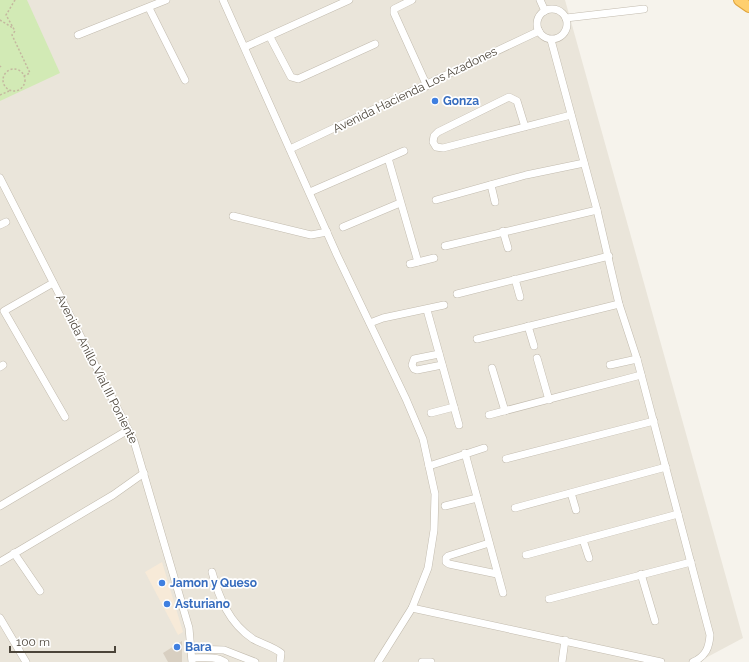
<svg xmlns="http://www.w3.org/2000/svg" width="749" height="662" font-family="Raleway,sans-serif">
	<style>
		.residential { fill: #eae5da }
		.commercial { fill: #f7ead8 }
		.green { fill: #d2eab5 }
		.building { fill: #d8cfc1 }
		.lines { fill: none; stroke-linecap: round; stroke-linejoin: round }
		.minor-casing { stroke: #c2bbae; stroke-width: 8 }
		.highway-casing { stroke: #e0a43c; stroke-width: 12 }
		.path { stroke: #c4b79f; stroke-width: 1.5; stroke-dasharray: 2 2; stroke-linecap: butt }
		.minor { stroke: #fff; stroke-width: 7 }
		.highway { stroke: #ffcf6e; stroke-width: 10 }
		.shop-dot { fill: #3f7fe0; stroke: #fff; stroke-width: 1.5 }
		.labels { text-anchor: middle; stroke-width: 3.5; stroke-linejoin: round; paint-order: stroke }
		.street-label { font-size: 12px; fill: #4b4439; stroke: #fff }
		.shop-label { font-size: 12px; font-weight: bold; fill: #366cbe; stroke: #fff; text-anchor: start }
	</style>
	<rect width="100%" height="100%" fill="#f6f3ec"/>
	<polygon class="residential" points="0,0 565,0 743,638 698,662 0,662"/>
	<polygon class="commercial" points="162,562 183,632 178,635 145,572"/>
	<polygon class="green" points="0,0 27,0 60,73 0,101"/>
	<polygon class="building" points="182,641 182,662 168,662 163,653"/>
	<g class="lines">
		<g class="minor-casing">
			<g id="minor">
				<polyline points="223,0 337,255 406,399 423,439 435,494 434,530 428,568 412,608 378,662"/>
				<polyline points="412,0 394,9 394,13 427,86"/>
				<polyline points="540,0 545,11"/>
				<polyline points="149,8 185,80"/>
				<circle cx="552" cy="24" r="15"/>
				<polyline points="566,18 644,9"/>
				<polyline points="78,35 166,0"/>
				<polyline points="270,37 291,77 298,79 375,44"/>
				<path d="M551 40 597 210 619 304 637 359 710 635C709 648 706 656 693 662"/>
				<polyline points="245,47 349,0"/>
				<polyline points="525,127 517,101 509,97 438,132 434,136 433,142 436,147 443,148 571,115"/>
				<polyline points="290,149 539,31"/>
				<polyline points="388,158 418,262"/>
				<polyline points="0,178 134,441 189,628 192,662"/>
				<polyline points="491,185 495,202"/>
				<polyline points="310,192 404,151"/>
				<polyline points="436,200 526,175 584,163"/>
				<polyline points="233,216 311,235 327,232"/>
				<polyline points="0,225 6,222"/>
				<polyline points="343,227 400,203"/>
				<polyline points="503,231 508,248"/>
				<polyline points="445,246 597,210"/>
				<polyline points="410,264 434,258"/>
				<polyline points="515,279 520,297"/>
				<polyline points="53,283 4,311 65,417"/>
				<polyline points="457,294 609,256"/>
				<polyline points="427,310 459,425"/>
				<polyline points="370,323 383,318 444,305"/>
				<polyline points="528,326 534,346"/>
				<polyline points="477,339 619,304"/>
				<polyline points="439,354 414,359 412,365 414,369 417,370 442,365"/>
				<polyline points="537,358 549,400"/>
				<polyline points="610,365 637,359"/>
				<polyline points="0,367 3,365"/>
				<polyline points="492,368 505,411"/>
				<polyline points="431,413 454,407"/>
				<polyline points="489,415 641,375"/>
				<polyline points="465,453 503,593"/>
				<polyline points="506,459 654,421"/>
				<polyline points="429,466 484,448"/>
				<polyline points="571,493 576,510"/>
				<polyline points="0,506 128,430"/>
				<polyline points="445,506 477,498"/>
				<polyline points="515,508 666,467"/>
				<polyline points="583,540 589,558"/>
				<polyline points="489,543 448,556 446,558 446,562 449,564 497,574"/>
				<polyline points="14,553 40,591"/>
				<polyline points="526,555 678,514"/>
				<polyline points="0,562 113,495 144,473"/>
				<path d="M212 572C219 598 229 623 253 639 262 644 272 646 281 653L280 662"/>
				<polyline points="641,574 655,621"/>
				<polyline points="549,599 691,562"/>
				<polyline points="412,608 661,662"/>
				<polyline points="0,618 26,662"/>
				<polyline points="191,649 224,650 255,662"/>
				<path d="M192 658C203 658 216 656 225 662"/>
				<polyline points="422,662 431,662"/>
				<polyline points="562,662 565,640"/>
			</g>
		</g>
		<g class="highway-casing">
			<polyline id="highway" points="739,0 749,7"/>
		</g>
		<g class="path">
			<polyline points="15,0 6,15 15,31 12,35 30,73 24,76"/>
			<polyline points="0,20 13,28"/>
			<polyline points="0,67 1,66"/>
			<circle cx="14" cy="80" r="11"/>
			<polyline points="0,95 9,91"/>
		</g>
		<use href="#minor" class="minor"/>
		<use href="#highway" class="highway"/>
	</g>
	<g class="shop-dot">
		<circle cx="435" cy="101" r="4"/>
		<circle cx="162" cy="583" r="4"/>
		<circle cx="167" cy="604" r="4"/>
		<circle cx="177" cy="647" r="4"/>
	</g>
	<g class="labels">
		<g class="street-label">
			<text transform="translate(415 90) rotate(-26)" y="4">Avenida Hacienda Los Azadones</text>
			<text transform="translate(97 369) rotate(63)" y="4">Avenida Anillo Vial III Poniente</text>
		</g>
		<g class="shop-label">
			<text x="443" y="105">Gonza</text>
			<text x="170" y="587">Jamon y Queso</text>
			<text x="175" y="608">Asturiano</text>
			<text x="185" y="651">Bara</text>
		</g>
	</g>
	<path d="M10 646v6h105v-6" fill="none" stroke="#4b4439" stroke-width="2"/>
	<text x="16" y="646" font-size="12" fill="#4b4439" stroke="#ffffff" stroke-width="3" paint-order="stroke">100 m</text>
</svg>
